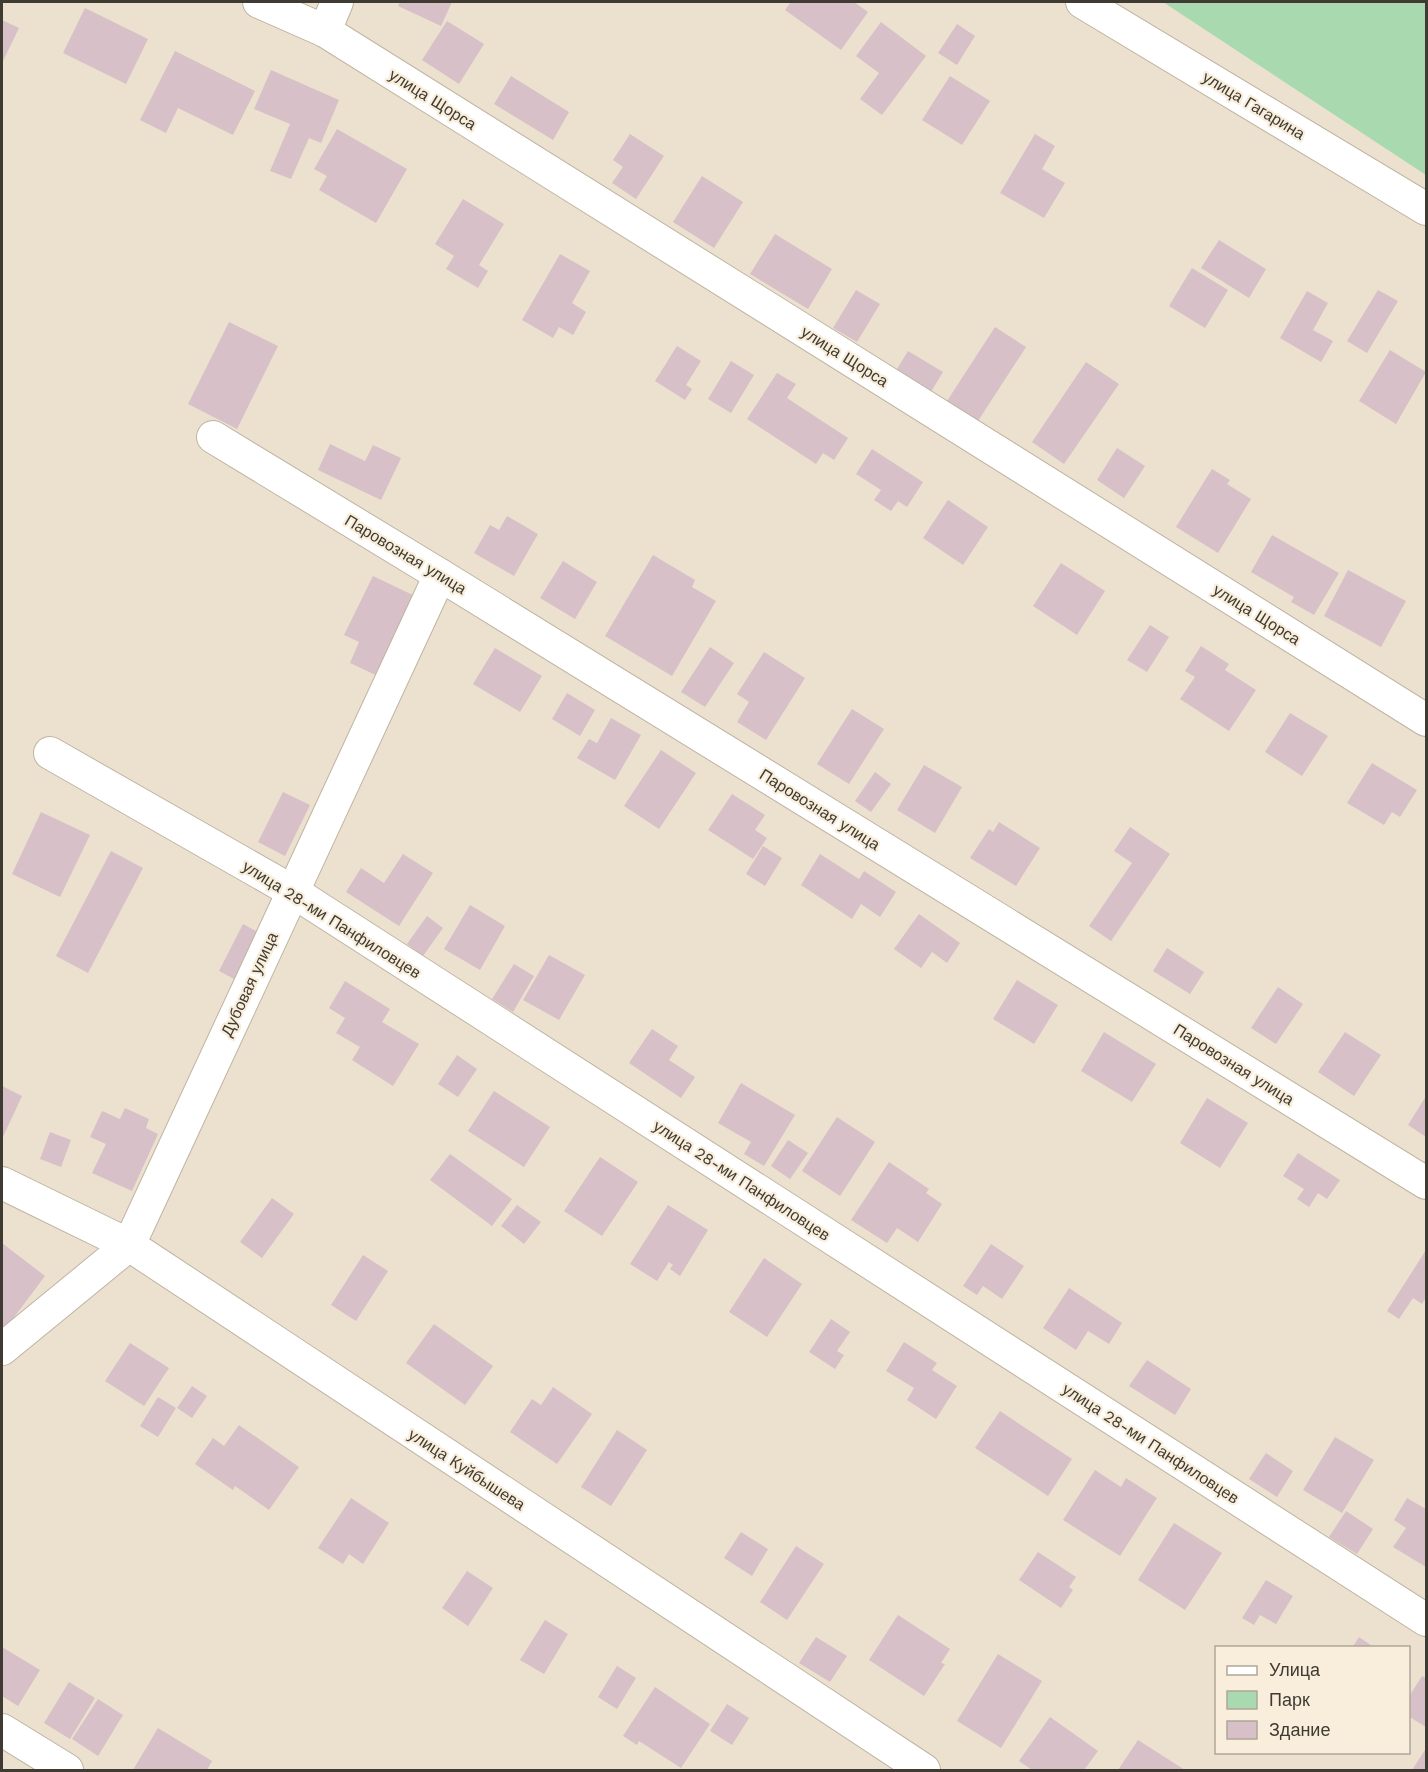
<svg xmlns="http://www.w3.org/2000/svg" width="1428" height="1772" font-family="'Work Sans',sans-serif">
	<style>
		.green { fill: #a9d9ae }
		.building { fill: #d7c0c8 }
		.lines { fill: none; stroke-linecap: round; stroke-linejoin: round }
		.minor-casing { stroke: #bfb4a2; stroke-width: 34 }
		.minor { stroke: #fff; stroke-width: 32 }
		.labels { text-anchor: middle; stroke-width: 4.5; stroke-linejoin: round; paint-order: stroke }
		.street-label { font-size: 16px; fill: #3f3b33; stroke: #f9eedb }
	</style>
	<rect width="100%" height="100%" fill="#ece1ce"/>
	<polygon class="green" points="1163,2 1426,2 1426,175"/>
	<g class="building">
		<polygon points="400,2 452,2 441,26 398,6"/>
		<polygon points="791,2 854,2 868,12 841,50 785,10"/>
		<polygon points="85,8 148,39 126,84 63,53"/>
		<polygon points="2,20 19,28 2,63"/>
		<polygon points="447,21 484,44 459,84 422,60"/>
		<polygon points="881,22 926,56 882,115 860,99 879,73 856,56"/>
		<polygon points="957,24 975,36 957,65 938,53"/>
		<polygon points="175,51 255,91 233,135 178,108 166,133 140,120"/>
		<polygon points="271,70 339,100 321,143 309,138 291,179 270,171 290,124 254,109"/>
		<polygon points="511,76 569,112 553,140 494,104"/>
		<polygon points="950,76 990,101 962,145 922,120"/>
		<polygon points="337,129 407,169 376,223 319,190 327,176 314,169"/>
		<polygon points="630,134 664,156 636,199 612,183 623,167 613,160"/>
		<polygon points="1035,134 1055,146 1042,169 1065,183 1044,218 1000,193"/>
		<polygon points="702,176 743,202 714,248 673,222"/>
		<polygon points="463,199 504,224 479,265 488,271 478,288 446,269 454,256 435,244"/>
		<polygon points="775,234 832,269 808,309 750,274"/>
		<polygon points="1219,240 1266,269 1249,298 1201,268"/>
		<polygon points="560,254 590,271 572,303 586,312 573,335 559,327 553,338 522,320"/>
		<polygon points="1192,268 1228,290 1205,328 1169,306"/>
		<polygon points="856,290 880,304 857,342 833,328"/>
		<polygon points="1378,290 1398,301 1367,353 1347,341"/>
		<polygon points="1307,291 1328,303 1313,330 1333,341 1321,362 1280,338"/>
		<polygon points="229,322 278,346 237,429 188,404"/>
		<polygon points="995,327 1026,347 978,421 947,401"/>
		<polygon points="677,346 701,361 686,385 692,389 685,400 655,381"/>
		<polygon points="1390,350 1426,372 1396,424 1359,401"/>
		<polygon points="908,351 943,372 926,400 891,379"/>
		<polygon points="731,361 754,375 731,413 708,399"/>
		<polygon points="1086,362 1119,384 1064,464 1032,442"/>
		<polygon points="777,373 796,384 787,398 848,438 834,460 823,453 816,464 747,419"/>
		<polygon points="330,444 365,461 373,445 401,458 381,500 318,470"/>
		<polygon points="1117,448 1145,466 1124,498 1097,480"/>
		<polygon points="872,449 923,482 907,507 898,501 891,511 874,500 881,490 856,474"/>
		<polygon points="1212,469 1230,480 1227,484 1251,499 1218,553 1176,527"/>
		<polygon points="948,500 988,527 963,565 923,538"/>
		<polygon points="507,516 538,534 514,576 474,553 490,525 499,530"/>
		<polygon points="1272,535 1339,573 1314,615 1291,602 1294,597 1251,572"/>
		<polygon points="653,555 695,580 692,587 716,601 672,676 605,636"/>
		<polygon points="563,561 597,582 575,619 540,598"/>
		<polygon points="1061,563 1105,591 1077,635 1033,606"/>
		<polygon points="1348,570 1406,601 1381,647 1324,616"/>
		<polygon points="373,576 419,598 382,678 350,663 359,642 344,635"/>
		<polygon points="1150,625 1169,637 1147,672 1127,660"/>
		<polygon points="1201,646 1229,664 1225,670 1256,690 1229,731 1180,699 1195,677 1185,671"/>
		<polygon points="710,647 734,663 705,707 681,692"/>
		<polygon points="495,648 542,676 520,712 473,684"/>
		<polygon points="764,652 805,678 766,740 737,722 749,702 737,694"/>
		<polygon points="567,693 595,710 580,736 552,719"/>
		<polygon points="852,709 884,729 849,784 817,764"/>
		<polygon points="1290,713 1328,736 1302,776 1265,752"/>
		<polygon points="611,718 641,735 615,780 577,758 589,739 597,743"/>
		<polygon points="661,750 696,773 659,829 624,806"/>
		<polygon points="1372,763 1417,790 1400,817 1392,812 1384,825 1347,803"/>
		<polygon points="924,765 962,787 935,833 897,810"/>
		<polygon points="875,772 891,784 871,812 855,801"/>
		<polygon points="283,792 310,805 285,856 258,842"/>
		<polygon points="732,794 765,815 755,830 767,838 753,859 708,830"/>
		<polygon points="41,812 90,835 60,897 12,874"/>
		<polygon points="999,822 1040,848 1016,886 970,858 989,829 993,832"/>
		<polygon points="1130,827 1170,854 1111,941 1089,926 1132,863 1114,851"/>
		<polygon points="763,846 782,858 765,886 746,874"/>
		<polygon points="111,851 143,868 88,973 56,956"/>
		<polygon points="403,854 433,873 399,926 346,892 361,868 384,883"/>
		<polygon points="820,854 859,879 864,871 896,892 880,917 861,904 852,919 801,885"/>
		<polygon points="470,905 505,926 480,970 444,949"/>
		<polygon points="919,914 960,943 947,963 932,952 921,968 894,949"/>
		<polygon points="427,916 443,928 423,956 407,944"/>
		<polygon points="243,924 260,933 236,980 219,971"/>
		<polygon points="1167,948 1204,972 1190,994 1153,971"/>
		<polygon points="549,955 585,975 559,1020 523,1000"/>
		<polygon points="514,964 534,976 513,1012 492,999"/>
		<polygon points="1017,980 1058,1005 1034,1044 993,1019"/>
		<polygon points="345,981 390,1009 382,1022 419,1044 393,1086 352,1060 360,1047 336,1033 345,1018 329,1008"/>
		<polygon points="1278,987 1303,1004 1276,1044 1251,1028"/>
		<polygon points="652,1029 678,1046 669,1060 695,1077 681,1098 629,1063"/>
		<polygon points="1104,1032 1156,1064 1132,1102 1081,1071"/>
		<polygon points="1345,1032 1381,1055 1354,1096 1318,1072"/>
		<polygon points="457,1055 477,1069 458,1097 438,1084"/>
		<polygon points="741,1083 795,1115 764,1166 744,1154 751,1142 718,1123"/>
		<polygon points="2,1086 22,1096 2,1139"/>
		<polygon points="494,1091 550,1127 524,1167 468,1131"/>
		<polygon points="1426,1096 1426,1137 1408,1125"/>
		<polygon points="1207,1098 1248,1123 1220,1168 1180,1143"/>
		<polygon points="125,1108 149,1119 146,1128 158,1134 132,1191 92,1173 106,1144 90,1137 102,1111 120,1119"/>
		<polygon points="837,1117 875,1142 840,1196 802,1171"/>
		<polygon points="50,1132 71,1140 61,1167 40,1159"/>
		<polygon points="788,1140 808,1153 790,1179 771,1166"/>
		<polygon points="1298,1153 1340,1180 1327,1199 1318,1193 1309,1207 1297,1199 1304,1189 1283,1176"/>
		<polygon points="450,1154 512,1199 492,1226 430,1180"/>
		<polygon points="600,1157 638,1182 602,1236 564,1211"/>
		<polygon points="889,1162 929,1189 926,1193 942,1204 918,1242 897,1228 887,1243 851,1220"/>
		<polygon points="272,1198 294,1214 262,1258 240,1242"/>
		<polygon points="517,1205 541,1222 524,1244 501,1226"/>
		<polygon points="668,1205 708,1230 680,1276 670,1269 673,1265 669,1262 657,1281 630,1264"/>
		<polygon points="2,1243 45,1276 6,1328 2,1325"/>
		<polygon points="991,1244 1024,1266 1002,1299 983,1286 977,1295 963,1286"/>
		<polygon points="1426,1250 1426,1297 1422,1304 1413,1298 1399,1319 1387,1311"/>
		<polygon points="363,1255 388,1271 356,1321 331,1305"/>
		<polygon points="764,1258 802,1284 767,1337 729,1312"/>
		<polygon points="1069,1288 1122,1323 1109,1344 1088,1331 1076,1350 1043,1328"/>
		<polygon points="831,1319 850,1332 837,1351 844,1355 835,1369 809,1352"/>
		<polygon points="434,1324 493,1366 465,1405 406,1363"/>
		<polygon points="904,1342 937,1363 932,1370 957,1386 936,1419 907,1400 914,1388 886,1371"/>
		<polygon points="130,1343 169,1368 144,1406 105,1381"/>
		<polygon points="1147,1360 1191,1389 1175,1415 1129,1386"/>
		<polygon points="192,1386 207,1396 192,1418 177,1408"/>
		<polygon points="553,1387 592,1414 557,1464 510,1432 532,1399 541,1405"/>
		<polygon points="158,1397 176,1408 158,1437 140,1426"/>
		<polygon points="1000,1411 1072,1459 1048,1496 975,1448"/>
		<polygon points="239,1425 299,1467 269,1510 235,1486 233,1490 195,1464 213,1438 224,1446"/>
		<polygon points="617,1430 647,1450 611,1506 581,1487"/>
		<polygon points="1335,1437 1374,1460 1342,1513 1303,1490"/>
		<polygon points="1266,1453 1293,1471 1277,1497 1249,1479"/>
		<polygon points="1095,1470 1121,1487 1126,1478 1157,1498 1120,1556 1063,1520"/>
		<polygon points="351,1498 389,1523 363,1564 349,1554 343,1564 318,1548"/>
		<polygon points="1407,1498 1426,1509 1426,1567 1393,1547 1406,1528 1394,1520"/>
		<polygon points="1346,1511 1373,1529 1357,1554 1329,1537"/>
		<polygon points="1174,1523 1222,1553 1185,1610 1138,1580"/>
		<polygon points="741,1532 768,1549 752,1576 724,1558"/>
		<polygon points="796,1546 824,1564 787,1620 760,1602"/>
		<polygon points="1038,1552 1076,1577 1069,1587 1073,1590 1061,1608 1019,1580"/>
		<polygon points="467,1571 493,1588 468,1626 442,1608"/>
		<polygon points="1266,1580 1293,1596 1276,1624 1260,1615 1254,1625 1242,1618"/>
		<polygon points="898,1615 950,1649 941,1663 945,1664 924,1696 869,1660"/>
		<polygon points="545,1620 568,1634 544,1674 520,1660"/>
		<polygon points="816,1637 847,1656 830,1682 799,1663"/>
		<polygon points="1359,1637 1375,1648 1352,1648"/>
		<polygon points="2,1647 40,1670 18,1706 2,1696"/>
		<polygon points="998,1654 1042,1681 1001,1748 957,1721"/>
		<polygon points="617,1666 636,1678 617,1709 598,1697"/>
		<polygon points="1422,1676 1426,1678 1426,1727 1408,1716 1408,1698"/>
		<polygon points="69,1682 95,1698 70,1739 44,1723"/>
		<polygon points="655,1687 710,1724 681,1768 639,1741 637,1745 623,1736"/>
		<polygon points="98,1699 123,1715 98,1756 72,1739"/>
		<polygon points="727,1704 749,1718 732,1745 710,1731"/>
		<polygon points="1050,1717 1098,1751 1084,1770 1032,1770 1019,1761"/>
		<polygon points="158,1728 212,1761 207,1770 133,1770"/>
		<polygon points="1138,1740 1185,1770 1118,1770"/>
		<polygon points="1425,1750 1426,1751 1426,1770 1412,1770"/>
	</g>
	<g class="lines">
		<g class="minor-casing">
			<g id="minor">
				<polyline points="259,2 325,31 1426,720"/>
				<polyline points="1082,2 1426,209"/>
				<polyline points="325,31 337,2"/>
				<polyline points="213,437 440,575 1426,1183"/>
				<polyline points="50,753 292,891 1426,1620"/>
				<polyline points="2,1183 129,1245 924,1770"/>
				<polyline points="2,1349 129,1245 440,575"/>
				<polyline points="2,1730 67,1770"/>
			</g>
		</g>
		<use href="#minor" class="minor"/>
	</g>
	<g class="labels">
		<g class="street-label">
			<text transform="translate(433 99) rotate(32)" y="6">улица Щорса</text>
			<text transform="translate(1254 105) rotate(31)" y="6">улица Гагарина</text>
			<text transform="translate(845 356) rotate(32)" y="6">улица Щорса</text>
			<text transform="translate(406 554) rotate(31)" y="6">Паровозная улица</text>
			<text transform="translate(1257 614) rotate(32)" y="6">улица Щорса</text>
			<text transform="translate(820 809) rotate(32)" y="6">Паровозная улица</text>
			<text transform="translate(332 919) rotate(32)" y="6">улица 28-ми Панфиловцев</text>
			<text transform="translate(249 984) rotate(-65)" y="6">Дубовая улица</text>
			<text transform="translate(1234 1064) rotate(32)" y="6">Паровозная улица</text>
			<text transform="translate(742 1180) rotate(33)" y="6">улица 28-ми Панфиловцев</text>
			<text transform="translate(1151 1443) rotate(33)" y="6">улица 28-ми Панфиловцев</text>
			<text transform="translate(467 1469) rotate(33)" y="6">улица Куйбышева</text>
		</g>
	</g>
	<rect width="1428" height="1772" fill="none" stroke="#3f3b33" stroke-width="6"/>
	<rect x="1215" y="1646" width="195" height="108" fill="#f9eedb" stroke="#afa698" stroke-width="1.5"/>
	<rect x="1227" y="1666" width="30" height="9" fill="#ffffff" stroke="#afa698" stroke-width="1.5"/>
	<text x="1269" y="1676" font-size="18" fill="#3f3b33">Улица</text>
	<rect x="1227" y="1691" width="30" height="18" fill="#a9d9ae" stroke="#afa698" stroke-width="1.5"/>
	<text x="1269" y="1706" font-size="18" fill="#3f3b33">Парк</text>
	<rect x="1227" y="1721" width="30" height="18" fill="#d7c0c8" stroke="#afa698" stroke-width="1.5"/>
	<text x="1269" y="1736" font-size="18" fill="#3f3b33">Здание</text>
</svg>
